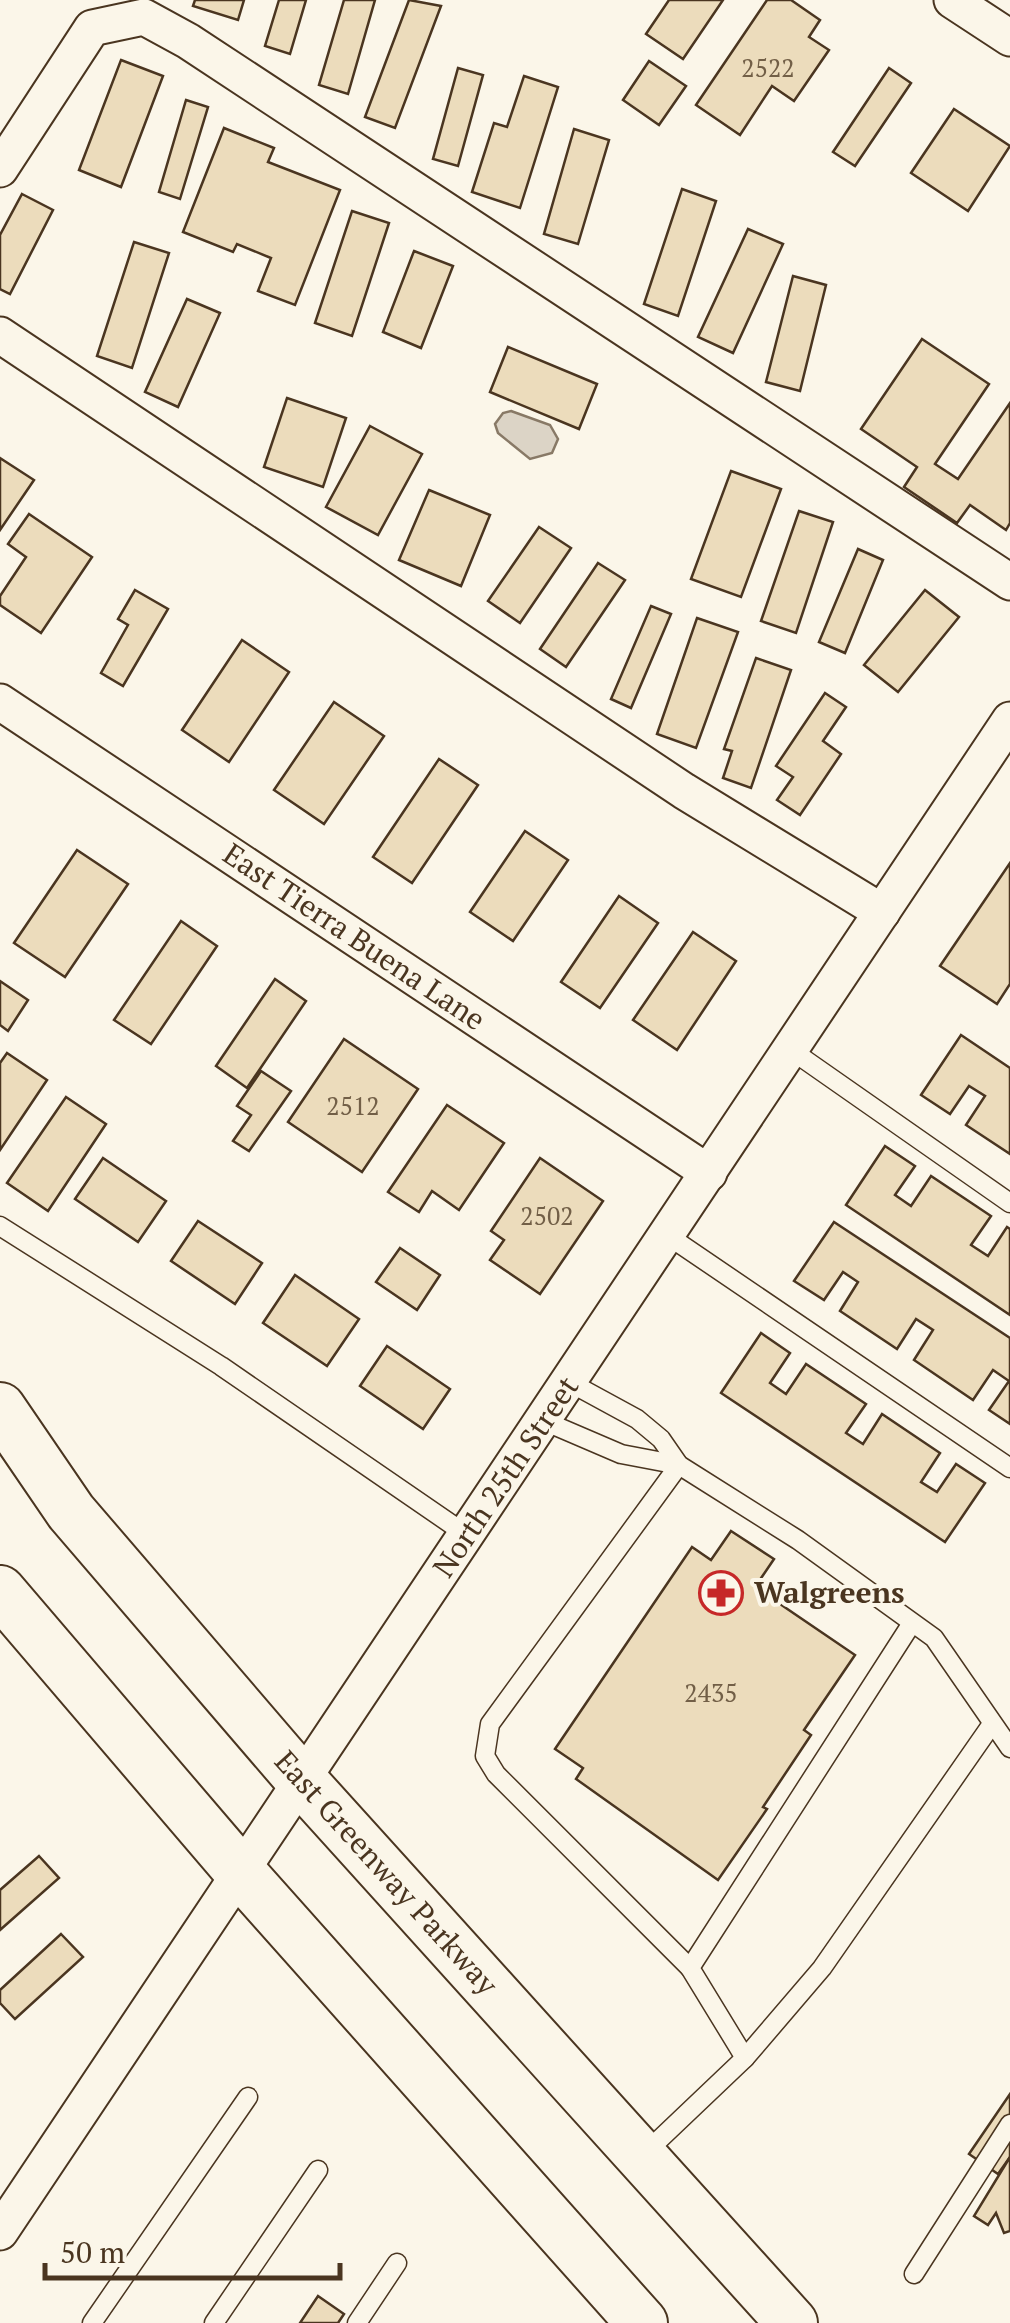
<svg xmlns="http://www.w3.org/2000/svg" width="1010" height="2323" font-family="'PT Serif',serif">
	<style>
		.water { fill: #dcd4c6; stroke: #887966; stroke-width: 2.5 }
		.building { fill: #ecdcbc; stroke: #4a3520; stroke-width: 2.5 }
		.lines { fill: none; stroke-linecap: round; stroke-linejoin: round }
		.service-casing { stroke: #4a3520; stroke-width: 21 }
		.minor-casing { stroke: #4a3520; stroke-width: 39 }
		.secondary-casing { stroke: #4a3520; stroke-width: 54 }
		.service { stroke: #fbf6e9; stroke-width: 18 }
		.minor { stroke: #fbf6e9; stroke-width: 35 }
		.secondary { stroke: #fbf6e9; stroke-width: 50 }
		.labels { text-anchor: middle; stroke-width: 8; stroke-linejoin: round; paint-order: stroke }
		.number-label { font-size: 25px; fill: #725f47 }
		.street-label { font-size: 30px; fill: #4a3520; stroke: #fbf6e9 }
		.poi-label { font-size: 30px; font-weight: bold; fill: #4a3520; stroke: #fbf6e9; text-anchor: start }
	</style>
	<rect width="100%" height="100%" fill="#fbf6e9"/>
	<polygon class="water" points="511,411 550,425 558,439 552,453 530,459 498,433 495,424 503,413"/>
	<g class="building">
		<polygon points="195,0 244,0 238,20 193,6"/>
		<polygon points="279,0 306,0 290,54 265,46"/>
		<polygon points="344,0 375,0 348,94 319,85"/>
		<polygon points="409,0 441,6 395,128 365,117"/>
		<polygon points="669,0 723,0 683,59 646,34"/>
		<polygon points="767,0 791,0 820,20 809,37 829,50 794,101 772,86 740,135 696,105"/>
		<polygon points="121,60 163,76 121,187 79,170"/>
		<polygon points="649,61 686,86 659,125 623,100"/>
		<polygon points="458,68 483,75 458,166 433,159"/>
		<polygon points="889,68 911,83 855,166 833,152"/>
		<polygon points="524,76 558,87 520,208 472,192 494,123 507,127"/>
		<polygon points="186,100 208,107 180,199 159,192"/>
		<polygon points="954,109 1010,146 968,211 911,173"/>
		<polygon points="224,128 274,148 268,162 340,190 295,305 258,291 271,258 237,244 233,252 183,232"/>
		<polygon points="574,129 609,140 578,244 544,234"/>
		<polygon points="682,189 716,201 678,316 644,304"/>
		<polygon points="22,194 53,210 10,294 0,289 0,235"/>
		<polygon points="352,211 389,223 352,336 315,323"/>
		<polygon points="748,229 783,244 733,353 698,337"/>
		<polygon points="134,242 169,253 132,368 97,356"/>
		<polygon points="414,251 453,266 421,348 383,332"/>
		<polygon points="793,276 826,285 800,391 766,382"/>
		<polygon points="187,299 220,313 178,407 145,392"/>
		<polygon points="922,339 989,384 935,464 958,479 1010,403 1010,523 1006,530 970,505 957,523 904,487 917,467 861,429"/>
		<polygon points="508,347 597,384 579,429 490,392"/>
		<polygon points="287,398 346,418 323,487 264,467"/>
		<polygon points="370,426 422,454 378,535 326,507"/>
		<polygon points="0,458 34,480 0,530"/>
		<polygon points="731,471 781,489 741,597 691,579"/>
		<polygon points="429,490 490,515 461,586 399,560"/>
		<polygon points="799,511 833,522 796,633 761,621"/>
		<polygon points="29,514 92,557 41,633 0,605 0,596 26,557 8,544"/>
		<polygon points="539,527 571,548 520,623 488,601"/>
		<polygon points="858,549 883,560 845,653 819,642"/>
		<polygon points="598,563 625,580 566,667 540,649"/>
		<polygon points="135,590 168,609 123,686 101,673 128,625 118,619"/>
		<polygon points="925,590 959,617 898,692 864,665"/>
		<polygon points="651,606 671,614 631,708 611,699"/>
		<polygon points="697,618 738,632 696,748 657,734"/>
		<polygon points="242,640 289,672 229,762 182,730"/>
		<polygon points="756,658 791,670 751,788 723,778 732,751 724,749"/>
		<polygon points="825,693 846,707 823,741 841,754 800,815 777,800 793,777 776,766"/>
		<polygon points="334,702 384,736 324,824 274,790"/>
		<polygon points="439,759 478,785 412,883 373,857"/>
		<polygon points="525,831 568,860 513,941 470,912"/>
		<polygon points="77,850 128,884 65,977 14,943"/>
		<polygon points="1010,863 1010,984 997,1004 940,966"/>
		<polygon points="619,896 658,923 600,1008 561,982"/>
		<polygon points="181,921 217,946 151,1044 114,1020"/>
		<polygon points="693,932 736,961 677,1050 633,1020"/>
		<polygon points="275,979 306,1001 247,1088 216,1066"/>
		<polygon points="0,981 28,1000 8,1031 0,1025"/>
		<polygon points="961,1035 1010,1068 1010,1154 966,1125 985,1096 969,1086 950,1114 921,1095"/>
		<polygon points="344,1039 418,1089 362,1172 288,1122"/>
		<polygon points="7,1053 47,1080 0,1150 0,1063"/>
		<polygon points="261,1071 291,1091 249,1151 233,1141 251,1115 237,1106"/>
		<polygon points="66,1097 106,1124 48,1211 7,1183"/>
		<polygon points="447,1105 504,1143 459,1210 432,1191 419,1212 388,1192"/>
		<polygon points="885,1146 915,1166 895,1195 911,1206 931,1176 991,1216 971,1245 988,1256 1007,1227 1010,1229 1010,1315 846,1205"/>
		<polygon points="103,1158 166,1201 138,1242 75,1199"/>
		<polygon points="540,1158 603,1201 540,1294 490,1260 504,1240 491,1231"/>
		<polygon points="198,1221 262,1263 235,1304 171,1261"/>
		<polygon points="834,1222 1010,1338 1010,1424 989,1410 1009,1381 993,1370 973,1400 914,1360 933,1330 916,1319 897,1349 840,1311 858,1282 843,1272 824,1300 794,1281"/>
		<polygon points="400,1248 440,1275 417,1310 376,1282"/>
		<polygon points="295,1275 359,1319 327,1366 263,1323"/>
		<polygon points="761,1333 790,1353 770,1383 786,1394 806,1364 866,1404 846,1433 863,1444 882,1414 940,1453 921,1482 937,1492 956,1464 985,1483 945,1542 721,1393"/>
		<polygon points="387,1346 450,1389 423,1429 360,1386"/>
		<polygon points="731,1531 774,1559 755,1587 855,1655 804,1730 811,1735 763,1807 767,1809 718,1880 576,1779 583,1768 555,1749 692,1547 711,1560"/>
		<polygon points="39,1856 59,1878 0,1930 0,1890"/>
		<polygon points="61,1934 83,1957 15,2019 0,2003 0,1990"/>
		<polygon points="1010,2094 1010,2157 998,2174 969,2154"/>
		<polygon points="1010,2157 1010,2231 1004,2233 996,2213 988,2225 974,2216"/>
		<polygon points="318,2296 344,2314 338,2323 300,2323"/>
	</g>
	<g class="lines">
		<g class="service-casing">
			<g id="service">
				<polyline points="791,1050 1010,1203"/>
				<polyline points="0,1226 221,1366 467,1535"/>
				<polyline points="667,1235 1010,1468"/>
				<polyline points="569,1382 637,1419 661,1439 679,1465 798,1540 934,1638 1010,1748"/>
				<polyline points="544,1421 621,1454 679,1465"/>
				<polyline points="679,1465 490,1724 485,1756 496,1774 690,1968"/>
				<polyline points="745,2058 690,1968 912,1623"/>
				<polyline points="642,2156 745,2058 822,1968 992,1724"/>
				<polyline points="914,2274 1010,2124"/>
				<polyline points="92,2323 248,2097"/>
				<polyline points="214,2323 318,2170"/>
				<polyline points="357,2323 397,2263"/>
			</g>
		</g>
		<g class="minor-casing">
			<g id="minor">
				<polyline points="952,0 1010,38"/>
				<polyline points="0,169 92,28 144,17 188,41 1010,582"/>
				<polyline points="0,335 684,791 882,912"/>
				<polyline points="0,702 709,1173"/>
				<polyline points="0,2232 1010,720"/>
			</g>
		</g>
		<g class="secondary-casing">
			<g id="secondary">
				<polyline points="0,1408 71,1512 302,1781 792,2323"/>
				<polyline points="0,1591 242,1874 642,2323"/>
			</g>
		</g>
		<use href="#service" class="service"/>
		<use href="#minor" class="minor"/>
		<use href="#secondary" class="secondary"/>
	</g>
	<defs>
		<g id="pharmacy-ring" transform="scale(2.25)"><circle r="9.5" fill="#fbf6e9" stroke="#c62828" stroke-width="1.5"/><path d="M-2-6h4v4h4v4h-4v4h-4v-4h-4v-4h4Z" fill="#c62828"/></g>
	</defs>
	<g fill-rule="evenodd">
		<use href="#pharmacy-ring" x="721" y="1593"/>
	</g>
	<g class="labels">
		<g class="number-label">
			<text x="768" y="77">2522</text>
			<text x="353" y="1115">2512</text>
			<text x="547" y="1225">2502</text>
			<text x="711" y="1702">2435</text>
		</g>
		<g class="street-label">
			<text transform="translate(354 937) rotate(34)" y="10">East Tierra Buena Lane</text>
			<text transform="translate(506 1477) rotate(-56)" y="10">North 25th Street</text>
			<text transform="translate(386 1873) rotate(48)" y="10">East Greenway Parkway</text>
		</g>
		<g class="poi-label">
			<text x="754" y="1603">Walgreens</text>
		</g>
	</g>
	<path d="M45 2263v15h295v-15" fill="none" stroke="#4a3520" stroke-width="5"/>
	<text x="60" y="2263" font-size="30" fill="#4a3520" stroke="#fbf6e9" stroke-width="8" paint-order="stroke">50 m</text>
</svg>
